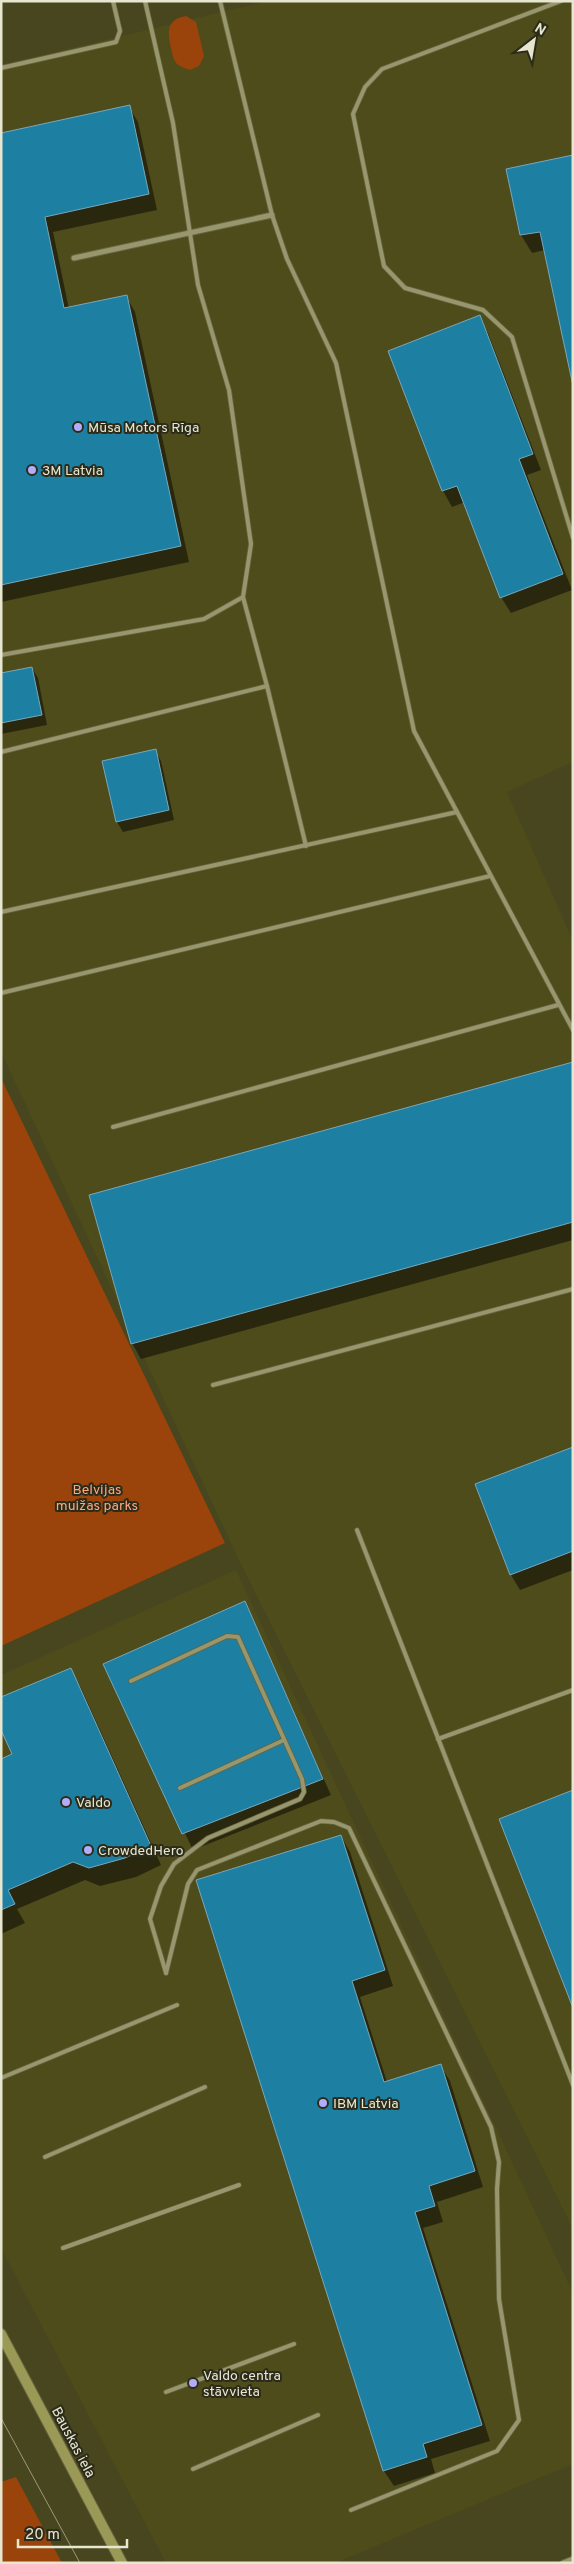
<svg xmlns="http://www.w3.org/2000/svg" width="574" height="2564" font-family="Overpass,sans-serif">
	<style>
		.built { fill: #4e4c1b }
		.green { fill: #9a430b }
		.shadow { fill: #0007 }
		.building { fill: #1d7fa1; stroke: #78a7bc }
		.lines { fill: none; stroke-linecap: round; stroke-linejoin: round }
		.lane-casing { stroke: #666440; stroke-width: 5.5 }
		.street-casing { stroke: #666440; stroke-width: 7 }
		.secondary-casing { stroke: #666440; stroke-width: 12 }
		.lane { stroke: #97966c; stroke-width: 4 }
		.street { stroke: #97966c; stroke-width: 5 }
		.secondary { stroke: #9b9956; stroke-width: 10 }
		.tram { stroke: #9b9a7c; stroke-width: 1 }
		.poi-dot { fill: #b2adf9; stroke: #2c2b1a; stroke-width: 2 }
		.labels { text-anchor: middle; stroke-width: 4; stroke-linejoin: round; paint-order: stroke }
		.poi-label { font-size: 14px; fill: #e7e7d1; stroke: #2c2b1a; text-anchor: start }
		.park-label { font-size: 14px; fill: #fea77d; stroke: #2c2b1a }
		.street-label { font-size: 14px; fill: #e7e7d1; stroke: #2c2b1a }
	</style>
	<rect width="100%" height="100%" fill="#47461e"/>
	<g class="built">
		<polygon points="267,1 573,1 573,762 507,792 573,941 573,2229 237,1556 1,1052 1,65"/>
		<polygon points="236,1570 573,2293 573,2464 335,2563 166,2563 1,2248 1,1675"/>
	</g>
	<g class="green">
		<path d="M186 16 196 22 204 56 199 66 190 70C185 68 180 67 176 63 173 59 172 52 171 48 167 31 167 19 186 16Z"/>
		<polygon points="1,1078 225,1543 1,1646"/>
		<polygon points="16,2477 62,2563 1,2563 1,2482"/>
	</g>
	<g class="shadow">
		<polygon points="129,107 138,122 157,210 53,232 69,309 126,296 135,312 189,562 1,602 1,134"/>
		<polygon points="573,156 545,250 532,253 521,235 508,170"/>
		<polygon points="479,317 488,333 541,470 527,475 572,590 511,613 501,597 465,502 452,507 443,491 389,351"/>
		<polygon points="32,668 38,678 47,725 1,734 1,674"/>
		<polygon points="155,751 161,761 174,820 123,832 117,822"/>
		<polygon points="573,1063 573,1240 141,1359 132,1343"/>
		<polygon points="573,1448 573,1570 520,1590 511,1575 477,1485"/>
		<polygon points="244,1603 331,1795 193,1850 105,1665"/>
		<polygon points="70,1669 81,1688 161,1865 136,1877 100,1886 85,1880 17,1909 25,1923 1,1934 1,1760 13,1755"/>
		<polygon points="341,1836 350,1852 393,1986 360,1997 387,2082 440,2065 450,2081 483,2187 437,2202 443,2222 423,2228 490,2441 431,2459 435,2473 394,2486 384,2471 197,1881"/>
	</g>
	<g class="building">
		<polygon points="130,105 149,194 45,217 64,308 127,295 181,546 1,585 1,133"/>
		<polygon points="573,155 573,386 540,232 520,235 506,169"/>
		<polygon points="480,315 533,454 519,459 563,574 500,598 457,486 442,491 388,351"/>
		<polygon points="32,667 42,715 1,723 1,673"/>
		<polygon points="156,749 169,810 116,822 102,761"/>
		<polygon points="573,1062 573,1222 131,1344 89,1195"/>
		<polygon points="573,1447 573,1551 510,1575 475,1484"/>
		<polygon points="245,1601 323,1779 182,1834 103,1664"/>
		<polygon points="71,1668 151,1846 125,1858 89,1868 73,1862 8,1890 15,1904 1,1910 1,1759 12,1754 1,1730 1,1697"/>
		<polygon points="573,1790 573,2008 499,1819"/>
		<polygon points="341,1835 385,1970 352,1981 384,2082 441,2064 475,2171 429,2186 435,2206 415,2212 482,2425 423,2444 427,2457 383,2471 196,1880"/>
	</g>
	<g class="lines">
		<g class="lane-casing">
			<g id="lane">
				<polyline points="220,1 272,215 287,259 336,363 414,731 573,1030"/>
				<polyline points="561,1 382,69 365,87 353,114 384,266 405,288 483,310 512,337 573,538"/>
				<polyline points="1,68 116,42 120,31 113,1"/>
				<polyline points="1,655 204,619 243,597 251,544 229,390 198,285 173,123 145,1"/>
				<polyline points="267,686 306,846"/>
				<polyline points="1,752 267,686 243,597"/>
				<polyline points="1,912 457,812"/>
				<polyline points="1,993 490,876"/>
				<polyline points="113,1127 558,1005"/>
				<polyline points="213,1385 573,1289"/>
				<polyline points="357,1530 573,2085"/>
				<polyline points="131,1681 227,1636 238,1637 302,1779 304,1792 300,1799 208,1838 174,1864 161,1886 150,1919 166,1973"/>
				<polyline points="438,1739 573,1690"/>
				<polyline points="180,1788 284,1740"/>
				<polyline points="166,1973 188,1884 197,1870 321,1821 334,1822 349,1828 491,2127 499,2162 497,2189 499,2299 519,2420 497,2451 351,2510"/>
				<polyline points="1,2078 177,2005"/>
				<polyline points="45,2157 205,2087"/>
				<polyline points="63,2248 239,2185"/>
				<polyline points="166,2392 294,2344"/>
				<polyline points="193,2469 318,2415"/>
			</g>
		</g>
		<g class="street-casing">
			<g id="street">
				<polyline points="74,258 272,215"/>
				<polyline points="563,2563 573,2559"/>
			</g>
		</g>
		<g class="secondary-casing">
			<polyline id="secondary" points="1,2334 122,2563"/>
		</g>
		<use href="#lane" class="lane"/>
		<use href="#street" class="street"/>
		<use href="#secondary" class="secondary"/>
		<polyline class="tram" points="1,2418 80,2563"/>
	</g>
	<g class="poi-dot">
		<circle cx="78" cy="427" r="5"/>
		<circle cx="32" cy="470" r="5"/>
		<circle cx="66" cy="1802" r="5"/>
		<circle cx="88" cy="1850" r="5"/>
		<circle cx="323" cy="2103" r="5"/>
		<circle cx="193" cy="2383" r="5"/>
	</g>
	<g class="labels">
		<g class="poi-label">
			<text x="88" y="432">Mūsa Motors Rīga</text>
			<text x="42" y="475">3M Latvia</text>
			<text x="76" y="1807">Valdo</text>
			<text x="98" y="1855">CrowdedHero</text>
			<text x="333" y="2108">IBM Latvia</text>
			<text x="203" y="2380">Valdo centra<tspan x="203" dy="16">stāvvieta</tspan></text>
		</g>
		<g class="park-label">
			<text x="97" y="1494">Belvijas<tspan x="97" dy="16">muižas parks</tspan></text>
		</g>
		<g class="street-label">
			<text transform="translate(74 2442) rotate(62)" y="5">Bauskas iela</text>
		</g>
	</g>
	<rect width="574" height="2564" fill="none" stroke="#e7e7d1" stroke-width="5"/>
	<g transform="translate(534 40) rotate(31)" stroke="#2c2b1a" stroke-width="4" paint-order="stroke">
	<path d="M0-4L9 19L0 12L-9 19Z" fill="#e7e7d1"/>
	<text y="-8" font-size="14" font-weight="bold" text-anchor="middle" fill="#e7e7d1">N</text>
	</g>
	<path d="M18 2539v8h109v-8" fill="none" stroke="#e7e7d1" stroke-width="2.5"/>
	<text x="25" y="2539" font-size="15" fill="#e7e7d1" stroke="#2c2b1a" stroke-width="4" paint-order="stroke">20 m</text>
</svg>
